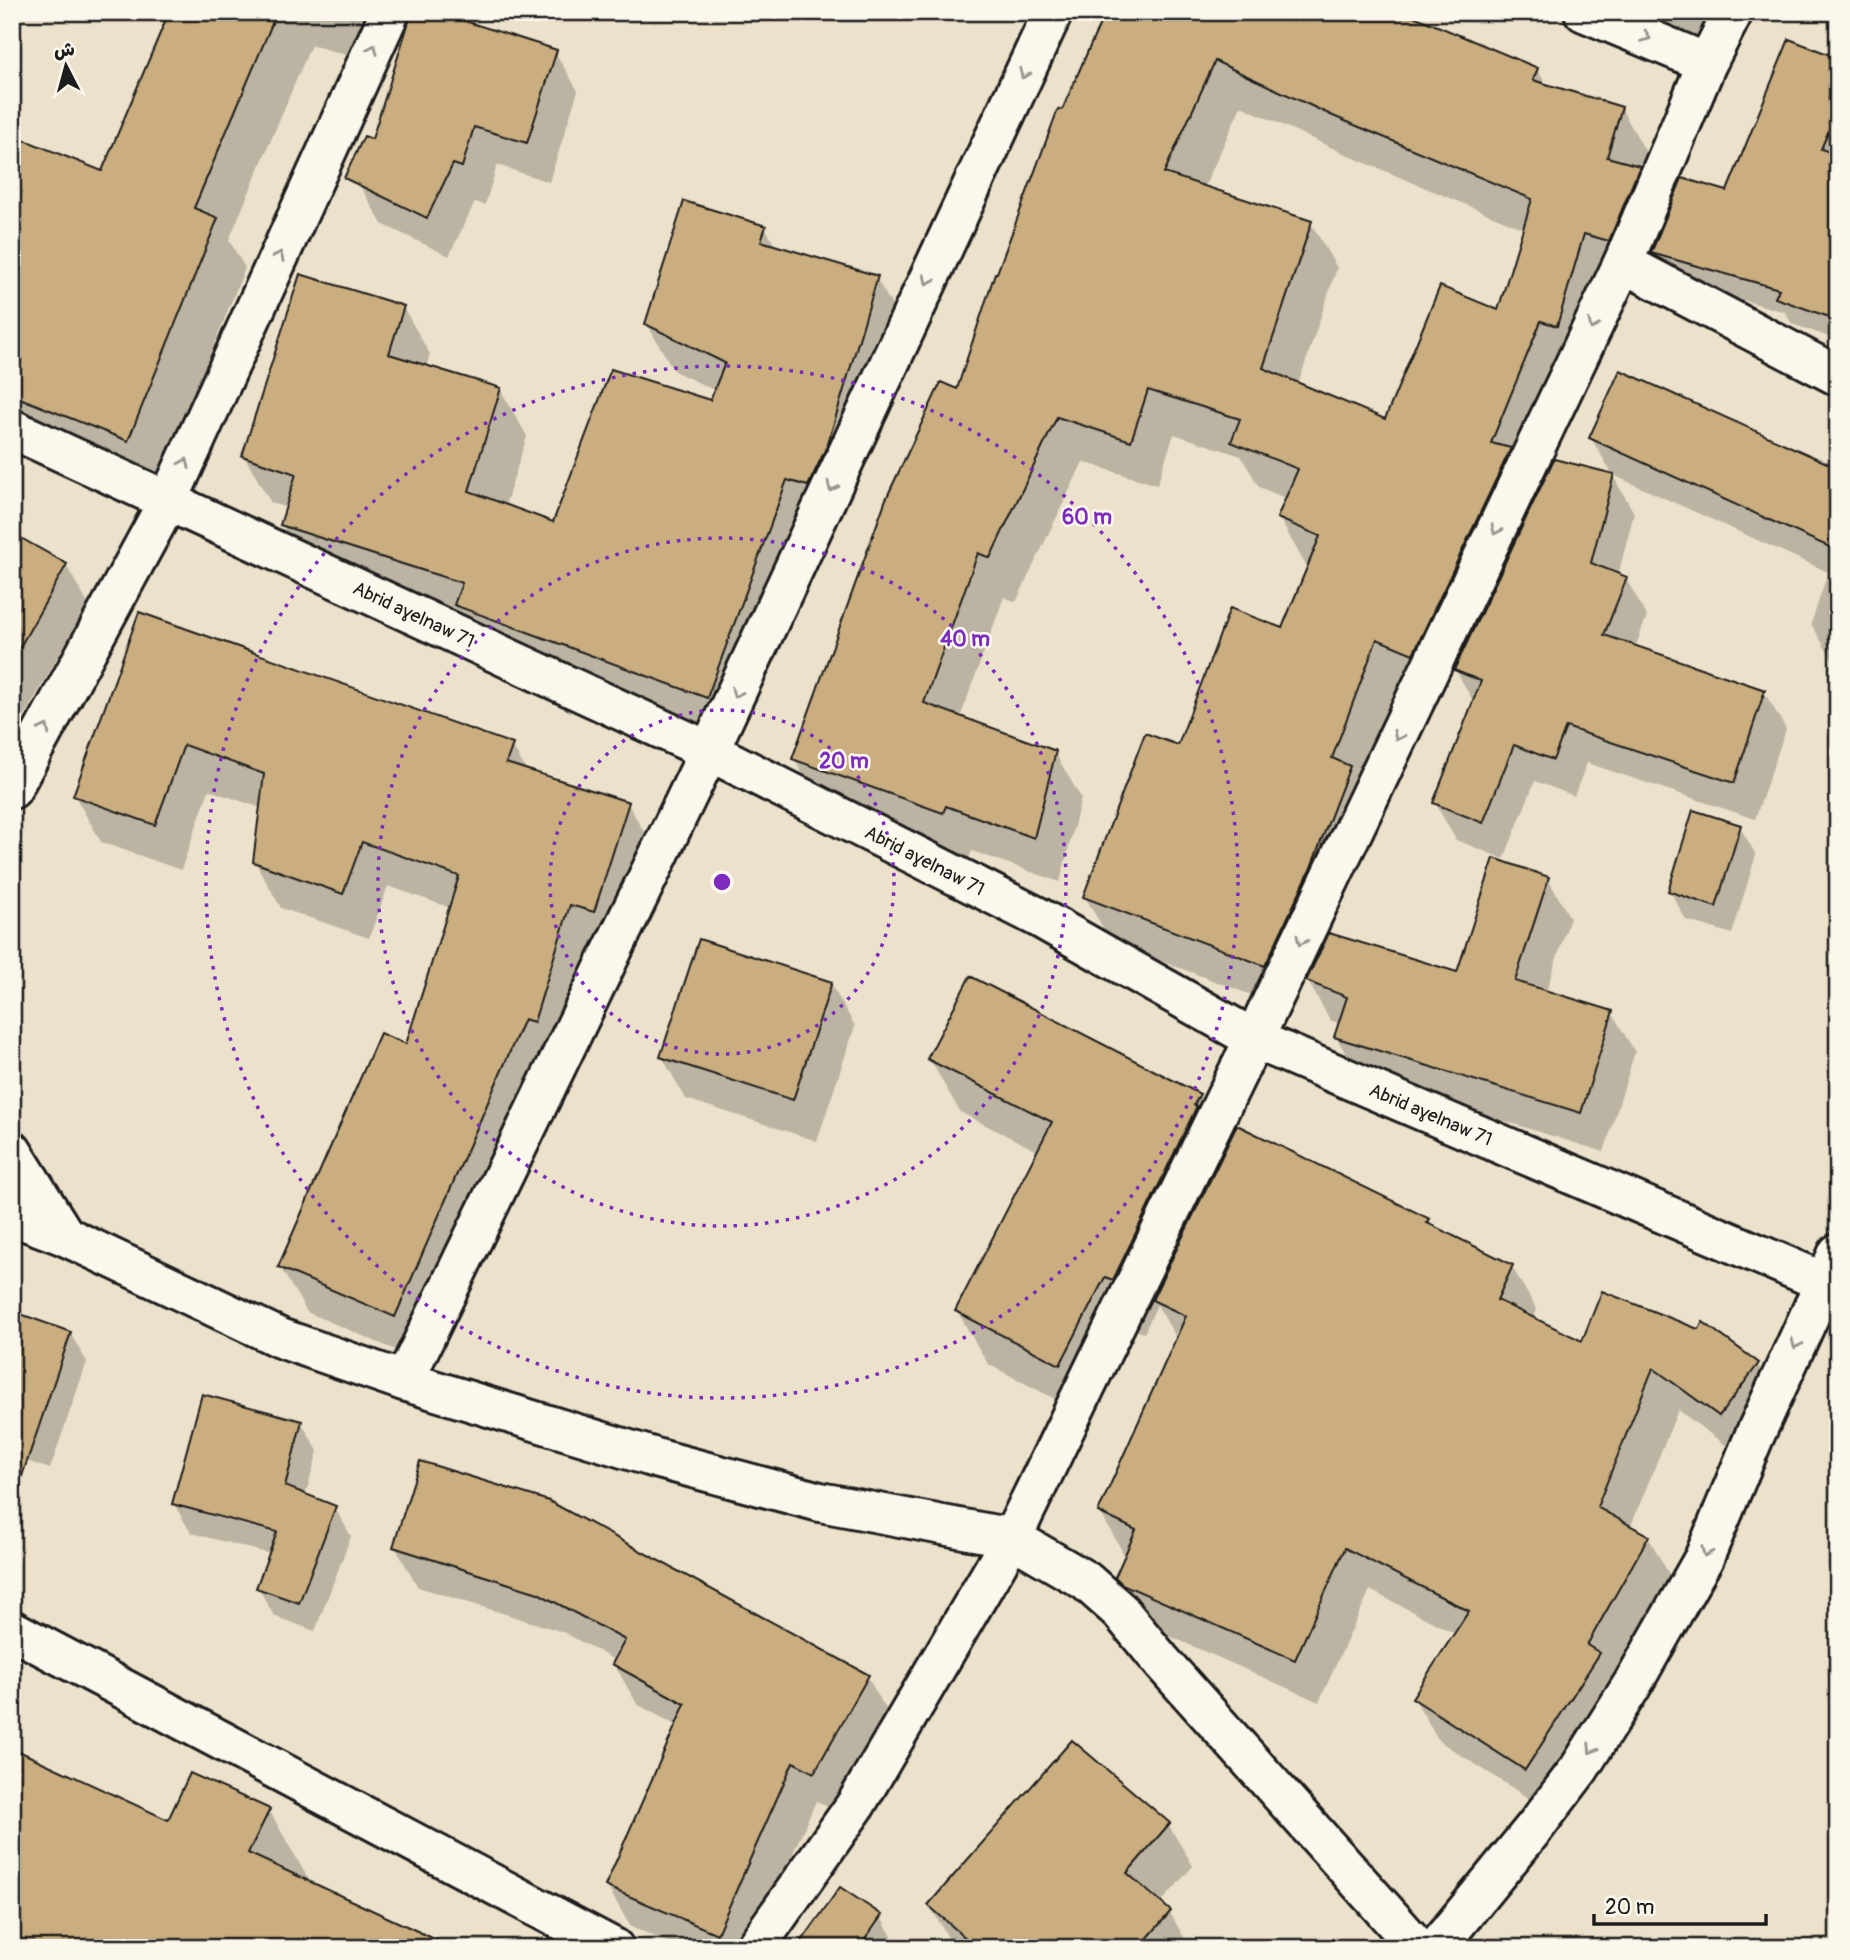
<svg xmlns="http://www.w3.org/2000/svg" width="1850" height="1960" font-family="Pangolin,'Playpen Sans Arabic',sans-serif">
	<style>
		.shadow { fill: #0003; fill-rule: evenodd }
		.building { fill: #caae7f; stroke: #1c1c1c; stroke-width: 2; fill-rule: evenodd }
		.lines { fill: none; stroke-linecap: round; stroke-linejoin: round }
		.minor-casing { stroke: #1c1c1c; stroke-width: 44 }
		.major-casing { stroke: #1c1c1c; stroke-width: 44 }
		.minor { stroke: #fbf7ec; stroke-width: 38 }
		.major { stroke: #fbf7ec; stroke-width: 38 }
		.oneway { stroke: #97948e }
		.ring { fill: none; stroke: #7b2cbf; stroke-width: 3.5; stroke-dasharray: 3.5 7 }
		.labels { text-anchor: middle; stroke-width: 5; stroke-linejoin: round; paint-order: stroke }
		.street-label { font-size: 19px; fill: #1c1c1c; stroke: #fbf7ec }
		.centre { fill: #7b2cbf; stroke: #fbf7ec; stroke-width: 3.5 }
		.ring-label { font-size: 21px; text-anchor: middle; font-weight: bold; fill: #7b2cbf; stroke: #fbf7ec; stroke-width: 5; stroke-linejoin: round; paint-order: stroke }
	</style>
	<rect width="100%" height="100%" fill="#ece1cb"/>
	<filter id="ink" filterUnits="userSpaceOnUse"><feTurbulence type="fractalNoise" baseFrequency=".0143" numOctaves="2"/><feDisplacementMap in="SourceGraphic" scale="14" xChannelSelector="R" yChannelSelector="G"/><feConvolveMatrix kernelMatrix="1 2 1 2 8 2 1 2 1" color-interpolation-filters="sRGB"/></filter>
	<g filter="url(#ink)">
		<g class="shadow">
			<polygon points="171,12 366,12 354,57 311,45 229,240 245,268 156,489 12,431 12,137 103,173"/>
			<path d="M1107 12 1537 69 1547 86 1621 108 1647 154 1642 173 1665 213 1635 285 1610 278 1523 472 1538 497 1613 476 1634 513 1618 576 1626 579 1647 616 1635 648 1764 692 1786 729 1755 819 1587 763 1574 796 1535 781 1504 859 1456 840 1435 803 1474 703 1454 667 1439 698 1403 684 1375 812 1327 934 1458 974 1548 879 1570 918 1546 992 1612 1013 1635 1052 1604 1152 1359 1076 1336 1037 1340 1024 1330 1020 1306 978 1291 1010 1111 942 1085 897 1179 747 1283 630 1310 565 1305 564 1279 518 1287 499 1259 487 1241 456 1174 434 1157 485 1083 462 1016 602 1004 597 960 718 1055 753 1081 798 1060 882 972 851 969 858 820 804 794 759 958 392 1063 113ZM1241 106 1361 161 1524 229 1499 312 1386 421 1298 385 1337 268 1311 223 1204 188Z"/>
			<polygon points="1560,12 1732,12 1712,67"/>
			<polygon points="555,52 578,91 549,182 497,165 485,205 475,202 449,256 382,224 359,184"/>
			<polygon points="1838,60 1838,340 1792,324 1785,312 1668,279 1653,252 1728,193"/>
			<polygon points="765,227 776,248 876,278 903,324 853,494 835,532 814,526 733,744 309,572 282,525 287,508 271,503 244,456 403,307 430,354 426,367 500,389 527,436 505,506 554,525 711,402 716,391 674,371 647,324"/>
			<polygon points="1591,438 1838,470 1838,663 1833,661 1811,624 1828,572 1613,475"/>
			<polygon points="12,535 66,565 88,604 12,738"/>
			<polygon points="140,614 512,746 527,771 628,804 654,849 421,1361 307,1312 280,1267 407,1046 451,908 388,886 369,938 281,908 255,862 261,808 209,790 181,870 101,842 75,796"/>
			<polygon points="1740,827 1756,855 1732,934 1686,920 1670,891"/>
			<polygon points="831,984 855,1026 817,1141 686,1099 662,1057"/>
			<polygon points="929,1058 1198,1095 1228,1147 1428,1220 1433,1228 1512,1267 1537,1310 1533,1319 1583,1344 1758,1365 1783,1408 1744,1459 1678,1410 1630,1528 1648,1537 1673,1581 1550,1812 1439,1741 1414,1698 1456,1634 1370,1590 1319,1702 1149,1627 1142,1620 1117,1577 1125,1556 1100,1512 1177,1339 1157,1305 1144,1333 1136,1330 1091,1418 988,1364 957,1311 1039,1152 960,1112"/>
			<polygon points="70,1333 87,1362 50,1469 12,1456"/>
			<polygon points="301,1422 318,1451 305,1496 335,1508 351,1536 315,1631 274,1616 258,1587 271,1554 191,1533 174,1504"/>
			<polygon points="395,1547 867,1676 890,1716 837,1812 816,1801 751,1948 681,1948 630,1926 607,1886 677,1726 637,1704 614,1664 616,1661 563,1632 418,1587"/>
			<polygon points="269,1810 310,1882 169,1822"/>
			<polygon points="1168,1824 1193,1866 1160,1904 1170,1913 1190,1948 954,1948 930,1906"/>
			<polygon points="880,1916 897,1945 895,1948 799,1948"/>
		</g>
		<g class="building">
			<polygon points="169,12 277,12 194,208 218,218 128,441 12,395 12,135 102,171"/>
			<polygon points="412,12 436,12 557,50 527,143 474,127 462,167 453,164 427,218 344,178 364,136 372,139"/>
			<path d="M1105 12H1404L1538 68 1533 80 1622 107 1607 157 1640 166 1609 241 1584 234 1557 326 1541 321 1491 443 1511 448 1413 654 1377 639 1332 758 1350 766 1310 870 1265 966 1083 897 1145 733 1178 745 1230 608 1282 628 1320 536 1277 518 1298 469 1231 442 1240 419 1148 390 1131 441 1057 417 990 558 978 553 924 703 1056 751 1034 838 946 806 943 813 792 759 886 499 941 382 957 389 995 273H997L1058 109 1062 110ZM1215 61 1333 116 1532 199 1498 310 1440 286 1385 419 1263 368 1312 221 1164 173Z"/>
			<polygon points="1789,39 1838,58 1838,109 1821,149 1838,155 1838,320 1775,298 1779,289 1651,253 1682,178 1727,191"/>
			<polygon points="684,201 766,226 761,241 878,276 827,446 808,486 787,480 707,698 454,605 462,583 280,525 296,474 242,456 300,274 404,306 389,354 501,388 469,491 553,522 611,369 710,400 725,363 645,324"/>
			<polygon points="1620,370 1838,468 1838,551 1589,438"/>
			<polygon points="1554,459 1614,474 1591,563 1627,577 1604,635 1765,690 1734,783 1566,727 1553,760 1514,745 1483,823 1433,803 1481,681 1454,670"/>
			<polygon points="12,533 67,564 12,661"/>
			<polygon points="139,612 513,744 506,763 629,802 594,912 570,905 534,1022 524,1019 395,1317 278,1267 380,1033 406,1044 459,876 362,842 343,894 253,862 264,774 184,745 155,825 73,796"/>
			<polygon points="1693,810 1741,825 1716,907 1668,891"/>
			<polygon points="1494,858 1549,877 1515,981 1613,1011 1581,1113 1334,1037 1347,997 1306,981 1329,933 1457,972"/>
			<polygon points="699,939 832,982 793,1100 660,1057"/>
			<polygon points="970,976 1200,1094 1194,1105 1197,1106 1113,1280 1105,1277 1060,1365 955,1311 1052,1122 927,1059"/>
			<polygon points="1237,1125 1430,1219 1427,1223 1513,1265 1497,1300 1582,1341 1602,1291 1698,1329 1703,1322 1759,1363 1719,1416 1653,1368 1597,1507 1649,1536 1587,1645 1600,1653 1525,1770 1412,1698 1469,1611 1345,1548 1295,1660 1122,1584 1115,1577 1136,1530 1098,1512 1186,1316 1152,1300"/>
			<polygon points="12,1311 71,1332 20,1482 12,1480"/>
			<polygon points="202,1394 302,1421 285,1486 336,1506 299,1603 256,1588 277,1532 172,1504"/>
			<polygon points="420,1461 549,1501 869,1675 814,1773 793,1762 717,1934 605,1886 685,1704 612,1664 625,1640 538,1593 393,1547"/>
			<polygon points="1072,1740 1170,1823 1127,1873 1171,1911 1139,1948 977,1948 928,1905"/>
			<polygon points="12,1748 168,1820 190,1773 270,1809 248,1853 454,1948 12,1948"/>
			<polygon points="840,1887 882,1915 859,1948 797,1948"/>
		</g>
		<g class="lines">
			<g class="minor-casing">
				<g id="minor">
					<polyline points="1584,12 1707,63"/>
					<polyline points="1623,263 1838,376"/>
					<polyline points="12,789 168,501 390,12"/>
					<polyline points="12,1151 65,1236"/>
					<polyline points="12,1216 65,1236 280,1338 404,1381 659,1459 820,1502 1012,1538 1086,1581 1120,1611 1162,1662 1418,1948"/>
					<polyline points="404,1381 709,751 1053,12"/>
					<polyline points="12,1630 614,1948"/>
					<polyline points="755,1948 855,1806 1012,1538 1254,1039 1623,263 1707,63 1733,12"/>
					<polyline points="1436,1948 1535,1827 1579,1769 1632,1685 1704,1558 1754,1437 1838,1253"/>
				</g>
			</g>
			<g class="major-casing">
				<polyline id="major" points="12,429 709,751 1038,917 1254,1039 1838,1288"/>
			</g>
			<use href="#minor" class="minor"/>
			<use href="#major" class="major"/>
		</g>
		<defs><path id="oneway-chevron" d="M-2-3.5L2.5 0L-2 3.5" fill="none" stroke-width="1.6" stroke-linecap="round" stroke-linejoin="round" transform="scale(1.75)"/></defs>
		<g class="oneway">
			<use href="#oneway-chevron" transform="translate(1646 37) rotate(22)"/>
			<use href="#oneway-chevron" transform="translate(373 49) rotate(-66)"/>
			<use href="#oneway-chevron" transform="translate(1024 74) rotate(115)"/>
			<use href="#oneway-chevron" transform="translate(279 256) rotate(-66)"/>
			<use href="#oneway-chevron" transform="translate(928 280) rotate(115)"/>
			<use href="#oneway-chevron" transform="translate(1593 325) rotate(115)"/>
			<use href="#oneway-chevron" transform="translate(185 463) rotate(-66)"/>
			<use href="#oneway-chevron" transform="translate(832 487) rotate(115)"/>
			<use href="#oneway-chevron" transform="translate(1496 530) rotate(115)"/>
			<use href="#oneway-chevron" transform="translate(736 693) rotate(115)"/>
			<use href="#oneway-chevron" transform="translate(45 729) rotate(-62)"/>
			<use href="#oneway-chevron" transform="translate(1398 736) rotate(115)"/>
			<use href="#oneway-chevron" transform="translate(1301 941) rotate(115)"/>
			<use href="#oneway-chevron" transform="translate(1796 1344) rotate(115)"/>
			<use href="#oneway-chevron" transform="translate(1706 1552) rotate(114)"/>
			<use href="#oneway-chevron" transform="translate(1592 1749) rotate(122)"/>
		</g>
	</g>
	<g class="ring">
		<circle cx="722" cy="882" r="172"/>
		<circle cx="722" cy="882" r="344"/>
		<circle cx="722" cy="882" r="516"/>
	</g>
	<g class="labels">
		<g class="street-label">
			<text transform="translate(414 614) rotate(25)" y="7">Abrid aɣelnaw 71</text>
			<text transform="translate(925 860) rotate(27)" y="7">Abrid aɣelnaw 71</text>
			<text transform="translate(1431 1114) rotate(23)" y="7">Abrid aɣelnaw 71</text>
		</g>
	</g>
	<circle cx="722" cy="882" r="10" class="centre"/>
	<g class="ring-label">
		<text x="1087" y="524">60 m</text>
		<text x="965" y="646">40 m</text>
		<text x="844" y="768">20 m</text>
	</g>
	<rect width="1850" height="1960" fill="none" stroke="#fbf7ec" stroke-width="42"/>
	<rect x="21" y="21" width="1808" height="1918" fill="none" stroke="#1c1c1c" stroke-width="2.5" filter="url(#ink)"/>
	<g transform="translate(66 66) rotate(354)" stroke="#fbf7ec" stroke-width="5" paint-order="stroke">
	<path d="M0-5L12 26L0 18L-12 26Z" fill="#1c1c1c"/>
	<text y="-10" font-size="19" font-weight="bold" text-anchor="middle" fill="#1c1c1c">ش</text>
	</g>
	<path d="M1594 1914v10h172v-10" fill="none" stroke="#1c1c1c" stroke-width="3.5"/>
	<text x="1605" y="1914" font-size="21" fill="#1c1c1c" stroke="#fbf7ec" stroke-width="5" paint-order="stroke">20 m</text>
</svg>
